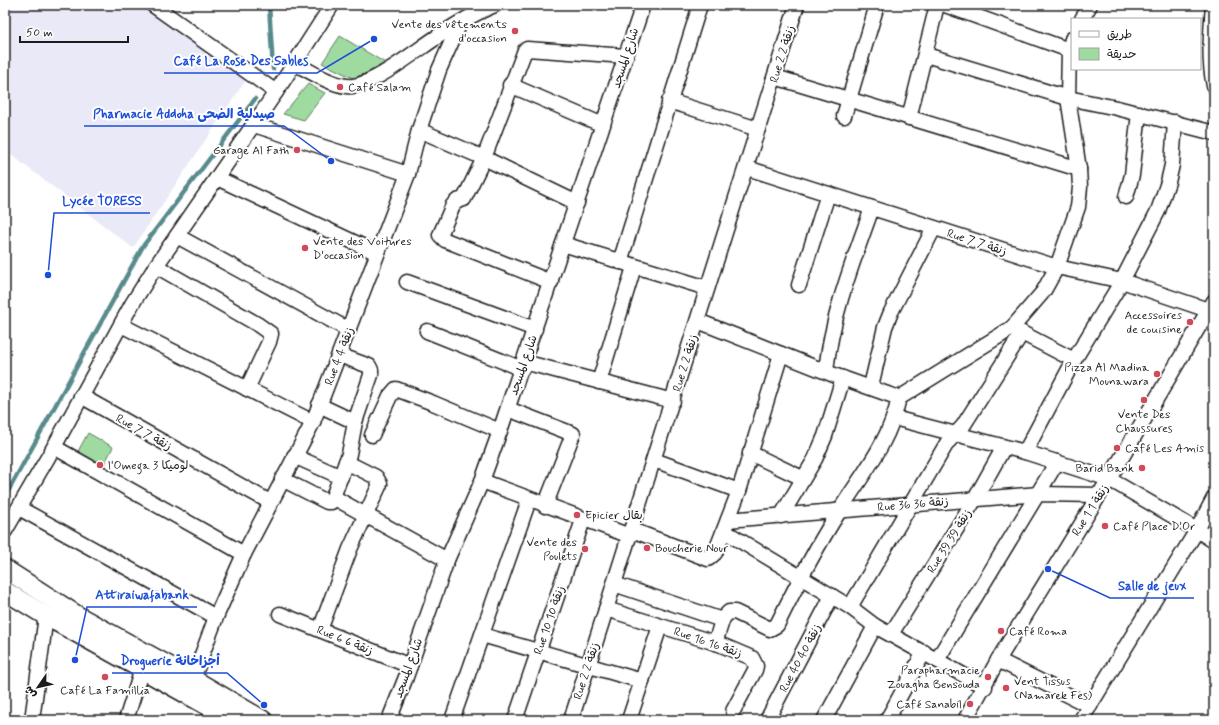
<svg xmlns="http://www.w3.org/2000/svg" width="1219" height="725" font-family="Mynerve,'Playpen Sans Arabic',sans-serif">
	<style>
		.built { fill: #eae9f8 }
		.green { fill: #9fdaa1; stroke: #5e7b5e }
		.lines { fill: none; stroke-linecap: round; stroke-linejoin: round }
		.stream { stroke: #598a8c; stroke-width: 4.5 }
		.minor-casing { stroke: #1c1c1c; stroke-width: 17 }
		.major-casing { stroke: #1c1c1c; stroke-width: 21 }
		.minor { stroke: #fff; stroke-width: 14 }
		.major { stroke: #fff; stroke-width: 18 }
		.poi-dot { fill: #d1495b; stroke: #fff; stroke-width: 1.5 }
		.labels { text-anchor: middle; stroke-width: 4; stroke-linejoin: round; paint-order: stroke }
		.poi-label { font-size: 12px; fill: #1c1c1c; stroke: #fff; text-anchor: start }
		.street-label { font-size: 12px; fill: #1c1c1c; stroke: #fff }
		.leader { fill: none; stroke: #1d4ed8; stroke-width: 1.5 }
		.callout-dot { fill: #1d4ed8; stroke: #fff; stroke-width: 1.5 }
		.callout-label { font-size: 13px; text-anchor: middle; font-weight: bold; fill: #1d4ed8; stroke: #fff; stroke-width: 4; stroke-linejoin: round; paint-order: stroke }
	</style>
	<rect width="100%" height="100%" fill="#fff"/>
	<filter id="ink" filterUnits="userSpaceOnUse"><feTurbulence type="fractalNoise" baseFrequency=".025" numOctaves="2"/><feDisplacementMap in="SourceGraphic" scale="8" xChannelSelector="R" yChannelSelector="G"/><feConvolveMatrix kernelMatrix="1 2 1 2 8 2 1 2 1" color-interpolation-filters="sRGB"/></filter>
	<g filter="url(#ink)">
		<polygon class="built" points="5,5 140,5 246,80 133,248 5,150"/>
		<g class="green">
			<polygon points="340,36 387,64 359,81 322,63"/>
			<polygon points="308,84 325,93 304,120 283,114"/>
			<polygon points="88,433 113,447 103,467 77,453"/>
		</g>
		<g class="lines">
			<g class="stream">
				<polyline points="269,5 273,69"/>
				<polyline points="5,497 143,246 255,99"/>
			</g>
			<g class="minor-casing">
				<g id="minor">
					<polyline points="153,5 276,92"/>
					<polyline points="945,5 1069,50"/>
					<path d="M1213 5C1211 33 1208 58 1214 86"/>
					<polyline points="1082,19 1090,5"/>
					<polyline points="926,55 1068,98 1117,108 1214,133"/>
					<path d="M294 63C310 71 329 84 347 86 369 89 417 50 437 37 455 25 474 13 495 5"/>
					<polyline points="775,77 1079,169"/>
					<polyline points="510,85 603,125"/>
					<polyline points="669,101 758,129"/>
					<polyline points="844,116 877,5"/>
					<polyline points="909,118 937,5"/>
					<polyline points="254,125 408,174"/>
					<polyline points="419,130 484,158 577,203"/>
					<polyline points="747,168 1057,267 1122,281 1208,310"/>
					<polyline points="217,178 377,253"/>
					<polyline points="1126,197 1132,175 1139,113"/>
					<polyline points="177,236 349,330"/>
					<polyline points="563,244 707,288"/>
					<polyline points="620,262 700,5"/>
					<polyline points="156,266 257,324 271,334 269,342 247,389"/>
					<polyline points="407,282 535,329"/>
					<polyline points="551,282 445,240 440,235 453,205 457,201 464,199 484,158 525,50 527,49 626,56"/>
					<polyline points="799,285 828,194"/>
					<polyline points="698,321 834,375 899,398"/>
					<polyline points="121,325 313,422"/>
					<polyline points="427,331 522,369"/>
					<polyline points="1022,333 1074,360"/>
					<polyline points="524,362 673,401"/>
					<path d="M826 371C832 314 853 262 872 208"/>
					<polyline points="599,382 634,267"/>
					<polyline points="871,386 885,327 891,312 934,228"/>
					<polyline points="81,396 270,502"/>
					<polyline points="319,405 355,422"/>
					<polyline points="508,409 573,434 545,506"/>
					<polyline points="894,418 1025,452 1109,479 1197,530 1214,541"/>
					<polyline points="372,435 390,396 396,389 433,403 500,431"/>
					<polyline points="54,447 244,554"/>
					<polyline points="1025,452 1074,360 1122,281 1158,211 1168,182 1172,165 1175,122"/>
					<polyline points="750,453 802,478"/>
					<polyline points="294,456 341,477"/>
					<polyline points="282,479 327,502 331,502 333,497 447,560"/>
					<polyline points="482,481 630,536"/>
					<polyline points="739,491 781,354"/>
					<polyline points="333,497 349,454 355,422 371,375 371,370 369,366 339,355"/>
					<polyline points="19,508 216,617"/>
					<polyline points="781,516 815,459 825,436 843,378"/>
					<polyline points="728,520 1039,494 1099,495"/>
					<polyline points="632,530 708,559 715,553 739,491 654,460"/>
					<polyline points="5,531 54,447 132,304 156,266 276,92 332,5"/>
					<polyline points="724,531 850,607 875,626 985,687"/>
					<polyline points="614,584 722,620"/>
					<polyline points="850,607 937,460 947,443 963,426 1022,333 1012,328 1043,292 1057,267 1078,207 1080,187 1079,169 1068,98 1069,50 1072,39"/>
					<polyline points="606,609 719,644 752,658 756,666 755,670 733,711"/>
					<polyline points="280,614 410,666"/>
					<polyline points="320,630 350,549 380,484 376,477 346,462"/>
					<polyline points="891,634 975,499 1004,447"/>
					<polyline points="482,635 642,681"/>
					<path d="M715 643 723 618 729 612H735L770 629 777 625C796 586 816 547 840 510 864 472 889 443 899 398L1012 328"/>
					<polyline points="937,660 1057,462"/>
					<polyline points="998,660 1090,706"/>
					<polyline points="193,679 216,617 244,554 313,422 408,174 419,130 439,70 460,23"/>
					<polyline points="32,720 46,616"/>
					<polyline points="126,720 142,669"/>
					<polyline points="389,720 406,677 447,560 482,481 500,431 643,5"/>
					<polyline points="452,720 529,500"/>
					<polyline points="515,720 583,520"/>
					<polyline points="571,720 797,5"/>
					<polyline points="629,720 660,626"/>
					<polyline points="767,720 832,596"/>
					<polyline points="824,720 875,626"/>
					<polyline points="887,720 924,652"/>
					<polyline points="965,720 998,660 1109,479 1214,301"/>
					<polyline points="1081,720 1197,530 1214,498"/>
				</g>
			</g>
			<g class="major-casing">
				<g id="major">
					<polyline points="5,569 80,617 193,679 263,720"/>
					<polyline points="5,591 46,616 233,720"/>
				</g>
			</g>
			<use href="#minor" class="minor"/>
			<use href="#major" class="major"/>
		</g>
	</g>
	<g class="poi-dot">
		<circle cx="515" cy="31" r="4"/>
		<circle cx="340" cy="87" r="4"/>
		<circle cx="297" cy="150" r="4"/>
		<circle cx="305" cy="248" r="4"/>
		<circle cx="1190" cy="322" r="4"/>
		<circle cx="1157" cy="374" r="4"/>
		<circle cx="1144" cy="400" r="4"/>
		<circle cx="1117" cy="448" r="4"/>
		<circle cx="100" cy="465" r="4"/>
		<circle cx="1142" cy="468" r="4"/>
		<circle cx="577" cy="515" r="4"/>
		<circle cx="1105" cy="526" r="4"/>
		<circle cx="647" cy="548" r="4"/>
		<circle cx="585" cy="549" r="4"/>
		<circle cx="1001" cy="631" r="4"/>
		<circle cx="105" cy="677" r="4"/>
		<circle cx="988" cy="677" r="4"/>
		<circle cx="1006" cy="688" r="4"/>
		<circle cx="970" cy="704" r="4"/>
	</g>
	<g class="labels">
		<g class="poi-label">
			<text x="507" y="28" text-anchor="end">Vente des vêtements<tspan x="507" dy="14">d'occasion</tspan></text>
			<text x="348" y="91">Café Salam</text>
			<text x="289" y="154" text-anchor="end">Garage Al Fath</text>
			<text x="313" y="245">Vente des Voitures<tspan x="313" dy="14">D'occasion</tspan></text>
			<text x="1182" y="319" text-anchor="end">Accessoires<tspan x="1182" dy="14">de couisine</tspan></text>
			<text x="1149" y="371" text-anchor="end">Pizza Al Madina<tspan x="1149" dy="14">Mounawara</tspan></text>
			<text x="1144" y="418" text-anchor="middle">Vente Des<tspan x="1144" dy="14">Chaussures</tspan></text>
			<text x="1125" y="452">Café Les Amis</text>
			<text x="108" y="469">l'Omega 3 لوميكا</text>
			<text x="1134" y="472" text-anchor="end">Barid Bank</text>
			<text x="585" y="519">Epicier بقال</text>
			<text x="1113" y="530">Café Place D'Or</text>
			<text x="577" y="546" text-anchor="end">Vente des<tspan x="577" dy="14">Poulets</tspan></text>
			<text x="655" y="552">Boucherie Nour</text>
			<text x="1009" y="635">Café Roma</text>
			<text x="980" y="674" text-anchor="end">Parapharmacie<tspan x="980" dy="14">Zouagha Bensouda</tspan></text>
			<text x="1014" y="685">Vent Tissus<tspan x="1014" dy="14">(Namarek Fes)</tspan></text>
			<text x="105" y="694" text-anchor="middle">Café La Famillia</text>
			<text x="962" y="708" text-anchor="end">Café Sanabil</text>
		</g>
		<g class="street-label">
			<text transform="translate(782 54) rotate(-73)" y="4">Rue 2 زنقة 2</text>
			<text transform="translate(625 58) rotate(-72)" y="4">شارع المسجد</text>
			<text transform="translate(977 242) rotate(18)" y="4">Rue 7 زنقة 7</text>
			<text transform="translate(339 356) rotate(-69)" y="4">Rue 4 زنقة 4</text>
			<text transform="translate(685 363) rotate(-73)" y="4">Rue 2 زنقة 2</text>
			<text transform="translate(523 365) rotate(-71)" y="4">شارع المسجد</text>
			<text transform="translate(144 432) rotate(29)" y="4">Rue 7 زنقة 7</text>
			<text transform="translate(913 504) rotate(-5)" y="4">Rue 36 زنقة 36</text>
			<text transform="translate(1090 510) rotate(-58)" y="4">Rue 1 زنقة 1</text>
			<text transform="translate(949 541) rotate(-58)" y="4">Rue 39 زنقة 39</text>
			<text transform="translate(549 620) rotate(-71)" y="4">Rue 10 زنقة 10</text>
			<text transform="translate(345 640) rotate(22)" y="4">Rue 6 زنقة 6</text>
			<text transform="translate(708 642) rotate(19)" y="4">Rue 16 زنقة 16</text>
			<text transform="translate(800 658) rotate(-62)" y="4">Rue 40 زنقة 40</text>
			<text transform="translate(408 668) rotate(-70)" y="4">شارع المسجد</text>
			<text transform="translate(586 671) rotate(-72)" y="4">Rue 2 زنقة 2</text>
		</g>
	</g>
	<path class="leader" d="M374 39L317 73H164M331 161L284 126H84M48 275L54 213H150M1048 569L1110 598H1194M75 660L87 607H197M264 705L227 673H112"/>
	<g class="callout-dot">
		<circle cx="374" cy="39" r="4"/>
		<circle cx="331" cy="161" r="4"/>
		<circle cx="48" cy="275" r="4"/>
		<circle cx="1048" cy="569" r="4"/>
		<circle cx="75" cy="660" r="4"/>
		<circle cx="264" cy="705" r="4"/>
	</g>
	<g class="callout-label">
		<text x="241" y="65">Café La Rose Des Sables</text>
		<text x="184" y="118">Pharmacie Addoha صيدلية الضحى</text>
		<text x="102" y="205">Lycée TORESS</text>
		<text x="1152" y="590">Salle de jeux</text>
		<text x="142" y="599">Attiraiwafabank</text>
		<text x="170" y="665">Droguerie أجزاخانة</text>
	</g>
	<rect width="1219" height="725" fill="none" stroke="#fff" stroke-width="20"/>
	<rect x="10" y="10" width="1199" height="705" fill="none" stroke="#1c1c1c" stroke-width="1.5" filter="url(#ink)"/>
	<rect x="1071" y="18" width="130" height="52" fill="#ffffff" stroke="#a4a4a4"/>
	<rect x="1079" y="31" width="20" height="6" fill="#ffffff" stroke="#a4a4a4"/>
	<text x="1107" y="38" font-size="12" fill="#1c1c1c">طريق</text>
	<rect x="1079" y="48" width="20" height="12" fill="#9fdaa1" stroke="#a4a4a4"/>
	<text x="1107" y="58" font-size="12" fill="#1c1c1c">حديقة</text>
	<g transform="translate(38 687) rotate(236)" stroke="#ffffff" stroke-width="3" paint-order="stroke">
	<path d="M0-3L7 15L0 10L-7 15Z" fill="#1c1c1c"/>
	<text y="-6" font-size="11" font-weight="bold" text-anchor="middle" fill="#1c1c1c">ش</text>
	</g>
	<path d="M20 36v6h108v-6" fill="none" stroke="#1c1c1c" stroke-width="2"/>
	<text x="26" y="36" font-size="12" fill="#1c1c1c" stroke="#ffffff" stroke-width="3" paint-order="stroke">50 m</text>
</svg>
